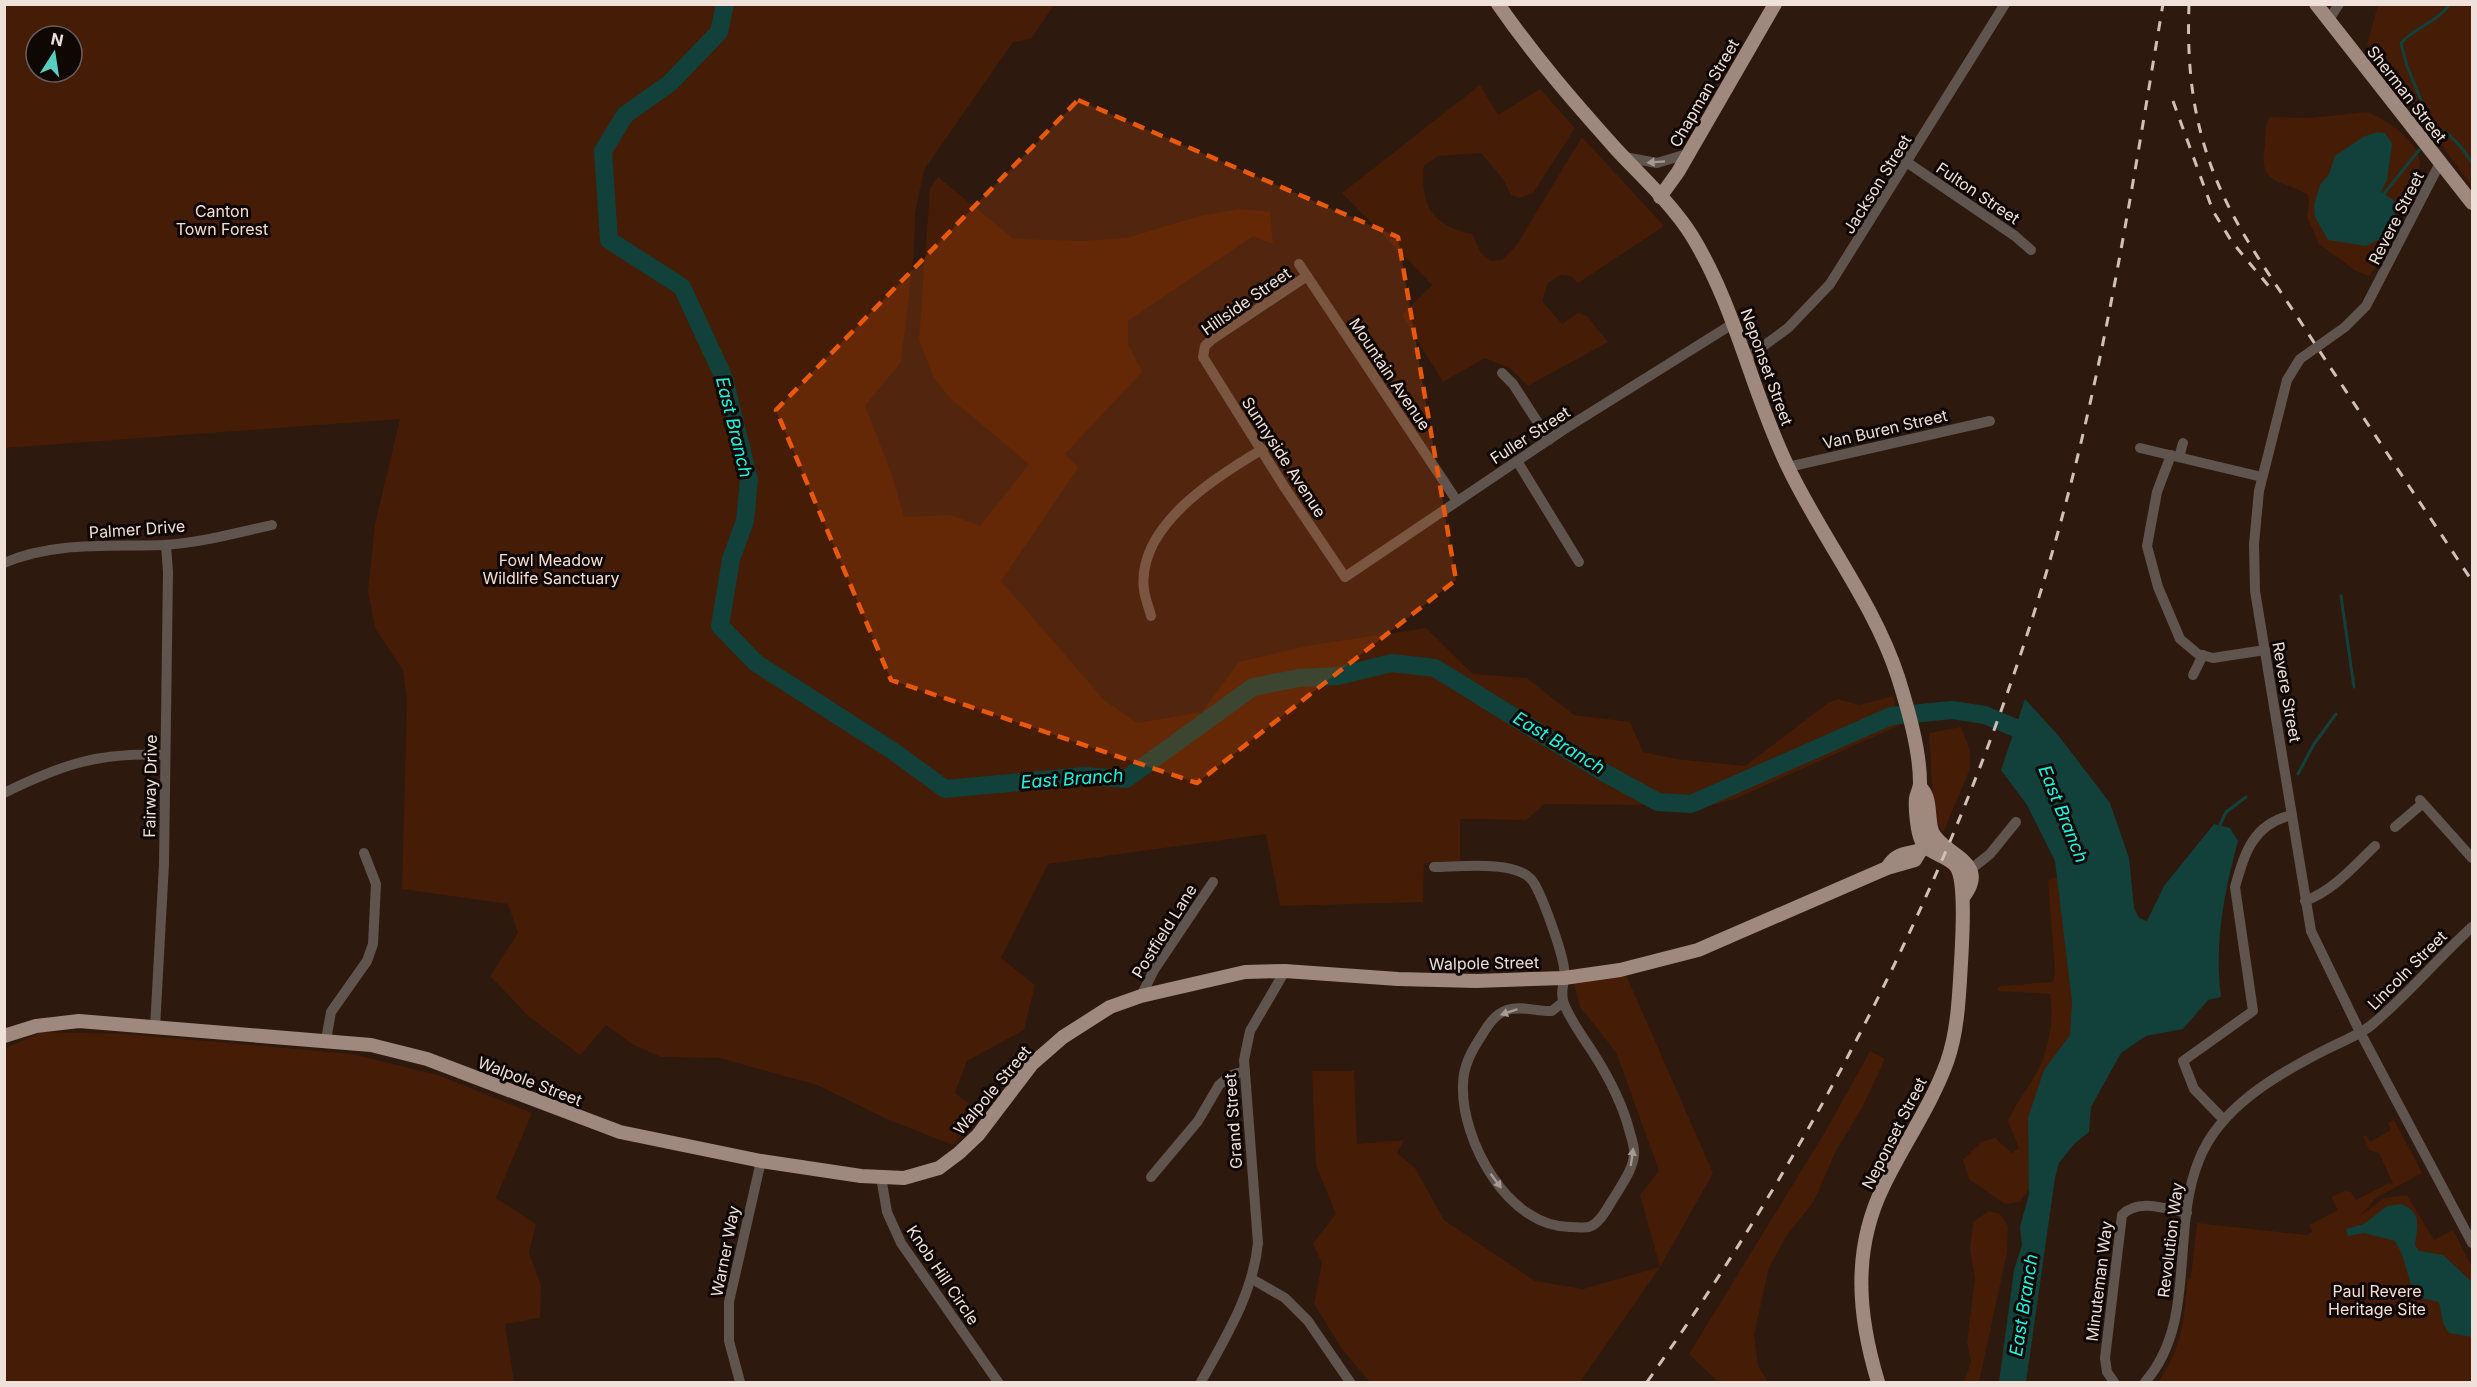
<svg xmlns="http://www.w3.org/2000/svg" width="2477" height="1387" font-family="Inter,sans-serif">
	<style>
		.green { fill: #451c05; fill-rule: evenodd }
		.water { fill: #12403a }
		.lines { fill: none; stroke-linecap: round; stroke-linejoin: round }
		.stream { stroke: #12403a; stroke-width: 3 }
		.river { stroke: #12403a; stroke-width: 18 }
		.minor { stroke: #5f544e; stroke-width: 10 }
		.major { stroke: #9f887d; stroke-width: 14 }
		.rail { stroke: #cfc0b9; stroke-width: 3; stroke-dasharray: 10 10; stroke-linecap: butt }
		.oneway { fill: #a79a94 }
		.marked { fill: #e8590c; fill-opacity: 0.2; stroke: #e8590c; stroke-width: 4.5; stroke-dasharray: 12 8; stroke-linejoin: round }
		.labels { text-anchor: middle; stroke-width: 6; stroke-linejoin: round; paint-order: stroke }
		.street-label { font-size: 16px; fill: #efe1da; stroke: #0f0704 }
		.park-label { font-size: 16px; fill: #f6ded2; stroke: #0f0704 }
		.water-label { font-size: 18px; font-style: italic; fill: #14fae4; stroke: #0f0704 }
	</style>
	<rect width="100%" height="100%" fill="#2e190f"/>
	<g class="green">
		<path d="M4 5H1054L1031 39 1013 42 924 170 915 213 914 253 901 362 865 406 891 472 904 517 951 515 980 526 1029 464 950 398 934 378 919 340 930 188 938 177 1014 239 1081 241 1127 238 1200 216 1239 209 1270 212 1273 244 1253 236 1128 321V344L1142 372 1065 454 1078 468 1001 581 1104 700 1137 723 1202 712 1239 662 1307 646 1426 628 1473 674 1527 678 1574 715 1630 722 1643 752 1676 759 1745 766 1828 703 1838 699 1859 705 1893 696 1900 725 1735 799 1690 811 1643 805 1545 804 1526 820 1460 819V861L1424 863 1423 902 1280 906 1266 834 1048 864 1001 958 1035 985 1024 1030 967 1061 955 1093 981 1113 953 1145 889 1120 817 1085 719 1058 661 1057 632 1044 606 1025 580 1055 528 1016 490 976 518 933 508 904 402 889 407 700 403 670 375 628 368 591 375 524 400 419 5 448ZM36 36H72V72H36Z"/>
		<polygon points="2378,5 2472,5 2472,186 2367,45"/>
		<path d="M1480 85 1498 115 1540 89 1575 128 1533 193 1520 198 1511 195 1503 179 1481 153 1438 156 1424 166C1420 207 1433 225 1472 234L1481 253 1491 261 1502 260 1516 246 1582 137 1664 226 1578 283 1571 276 1560 275 1548 283 1542 301 1562 324 1578 313 1587 316 1608 342 1528 386 1510 368 1485 358 1443 382 1402 315 1432 285 1342 193Z"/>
		<path d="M2366 112C2384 117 2418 141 2420 161 2421 178 2382 265 2369 276L2356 271 2319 244 2307 217 2309 198 2307 194C2278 178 2258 186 2265 144 2266 134 2264 126 2270 117L2310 118Z"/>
		<polygon points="1961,727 1970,751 1970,769 1943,833 1934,816 1929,733"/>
		<path d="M2064 874 2086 1002 2036 1180 2020 1202 2005 1204 1969 1179 1963 1160 1981 1142 1995 1138 2012 1153 2019 1148 2008 1121C2016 1103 2027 1090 2037 1072 2048 1052 2055 1017 2050 994L1997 991 1999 986 2053 982 2055 971 2048 880Z"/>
		<polygon points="1626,975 1713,1173 1660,1267 1580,1382 1370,1382 1342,1349 1314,1304 1322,1264 1313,1243 1336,1214 1316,1165 1312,1071 1354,1071 1357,1144 1404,1140 1397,1153 1415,1168 1444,1220 1535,1281 1583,1289 1660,1267 1640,1195 1659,1171 1616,1052 1580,1007 1574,983"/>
		<polygon points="43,1032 126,1034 352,1054 438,1075 532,1113 496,1198 536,1224 529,1253 541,1285 540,1318 505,1324 514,1382 5,1382 5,1048"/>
		<polygon points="1870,1051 1885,1059 1862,1108 1836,1151 1814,1201 1787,1235 1769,1268 1754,1335 1758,1366 1768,1382 1718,1382 1689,1354 1825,1132"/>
		<path d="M2394 1120 2422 1173 2376 1198 2359 1217 2384 1198 2407 1195 2434 1240 2453 1230 2472 1267V1382H2158C2181 1351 2185 1318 2187 1280L2191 1277 2197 1223 2307 1235 2312 1232 2309 1225 2338 1210 2331 1197 2344 1191 2351 1192 2356 1200 2389 1183 2393 1184 2379 1153 2369 1150 2363 1136 2366 1135 2370 1142 2391 1130 2388 1123Z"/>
		<polygon points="1989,1211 2000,1214 2008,1226 2007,1253 1979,1382 1964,1382 1971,1362 1967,1343 1975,1278 1970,1249 1973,1222"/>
	</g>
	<g class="water">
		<polygon points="2377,132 2385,133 2392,144 2387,180 2381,192 2395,201 2398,208 2394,225 2384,237 2366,246 2328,240 2315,217 2314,205 2320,185 2329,174 2335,156 2363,137"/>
		<path d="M2025 699 2058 735 2110 803 2129 858 2134 908 2139 918 2147 921 2164 886 2214 824 2230 828 2238 841C2224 892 2214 944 2221 997L2208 1000 2183 1029 2146 1036 2121 1053 2091 1107 2089 1132 2074 1144 2059 1163 2055 1178 2026 1382H1999L2014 1270 2022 1245 2020 1227 2029 1194 2028 1118 2044 1070 2070 1035 2072 1002 2055 861 2027 805 2001 770Z"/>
		<path d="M2401 1204C2423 1212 2417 1227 2415 1245L2419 1251 2443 1255 2472 1282V1337L2449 1333 2443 1323 2439 1302 2420 1298 2413 1292 2402 1254 2395 1241 2364 1233 2348 1236 2346 1229 2364 1224 2387 1206Z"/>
	</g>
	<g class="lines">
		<g class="stream">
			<path d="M2450 4C2438 22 2415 27 2401 43L2407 66 2432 127C2450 130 2463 149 2472 163"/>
			<polyline points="2383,195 2419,150"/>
			<polyline points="2381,253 2381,235"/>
			<polyline points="2341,596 2354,687"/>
			<polyline points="2298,774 2314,744 2336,714"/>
			<polyline points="2218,829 2226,812 2246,797"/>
		</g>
		<polyline class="river" points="725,4 719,32 670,83 625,115 603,151 609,240 682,287 724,378 749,480 745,521 731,559 720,626 756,663 893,751 945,789 1084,776 1126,779 1253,687 1299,678 1338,676 1392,663 1435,668 1603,772 1658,802 1691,804 1891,716 1952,710 1985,715 2020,730 2031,746"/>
		<g class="minor">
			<polyline points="2328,21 2339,4"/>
			<polyline points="1624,157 1657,163 1687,154"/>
			<polyline points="1908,163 2015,236 2031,250"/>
			<polyline points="2440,163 2366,306 2345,327 2300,359 2287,380 2259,491 2254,544 2255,591 2311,931 2360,1032 2472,1243"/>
			<polyline points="1299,264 1457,501"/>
			<polyline points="1307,276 1211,340 1205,346 1203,357 1285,488 1345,577 1563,430 1734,323"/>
			<polyline points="1747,358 1788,328 1830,284 2005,4"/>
			<polyline points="1502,373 1513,384 1549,440"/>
			<polyline points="2140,448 2262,477"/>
			<polyline points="2171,455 2157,492 2147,546 2158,587 2180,639 2198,654 2213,658 2265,650"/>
			<polyline points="2179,457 2183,443"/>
			<polyline points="1517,461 1579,562"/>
			<polyline points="1788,467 1990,421"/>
			<path d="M4 563C53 541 112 547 164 545 199 543 237 533 272 525"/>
			<path d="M1151 616C1149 608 1145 598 1144 590 1136 526 1217 476 1263 449"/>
			<polyline points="2193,675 2203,655"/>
			<path d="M4 793C63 764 99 752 165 755"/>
			<polyline points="2420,800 2472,858"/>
			<polyline points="2395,827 2422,804"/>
			<path d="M1434 867C1457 867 1514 860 1531 879 1541 890 1562 952 1564 968 1566 981 1559 992 1564 1004 1571 1021 1582 1036 1592 1051 1608 1076 1623 1104 1630 1133 1632 1140 1635 1148 1634 1155 1633 1169 1622 1184 1615 1196 1608 1206 1601 1223 1589 1227 1584 1228 1576 1227 1571 1227 1508 1228 1461 1140 1463 1085 1463 1066 1472 1050 1482 1035 1488 1025 1495 1014 1507 1010 1522 1005 1537 1012 1552 1011L1563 1002"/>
			<polyline points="1970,870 1990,854 2016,822"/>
			<path d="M2305 901C2333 891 2354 866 2375 846"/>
			<polyline points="1141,996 1154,970 1213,882"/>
			<polyline points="155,1028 164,864 168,572 166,545"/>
			<polyline points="326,1040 331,1012 367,961 373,944 376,884 364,853"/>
			<path d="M2224 1120 2194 1089 2183 1061 2253 1011 2235 887C2245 852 2253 824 2292 815"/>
			<polyline points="881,1177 887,1212 901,1243 998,1382"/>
			<polyline points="1151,1177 1198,1121 1219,1085 1231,1075 1245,1071"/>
			<polyline points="1252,1279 1285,1298 1308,1321 1350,1382"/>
			<polyline points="740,1382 729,1341 729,1302 761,1161"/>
			<path d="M1201 1382C1225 1338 1253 1294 1258 1243L1244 1060 1250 1031 1285 971"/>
			<path d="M2114 1382 2107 1372 2105 1358 2122 1215C2138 1198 2166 1209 2187 1213"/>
			<path d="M2145 1382C2198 1322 2170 1230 2199 1160 2219 1108 2276 1075 2323 1051 2340 1042 2361 1035 2375 1022 2409 993 2439 957 2472 927"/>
		</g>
		<g class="major">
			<path d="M1498 4C1534 56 1574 102 1616 149 1641 176 1672 204 1692 236 1736 308 1751 390 1787 465 1821 537 1873 601 1898 677 1908 709 1920 750 1920 783 1920 788 1917 793 1916 798 1915 808 1917 827 1920 837 1925 854 1945 854 1955 865 1967 878 1962 943 1961 963 1959 996 1958 1031 1947 1062 1931 1106 1903 1145 1883 1187 1852 1251 1858 1316 1878 1382"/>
			<polyline points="2316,4 2472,203"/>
			<polyline points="1660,197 1678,172 1775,4"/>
			<path d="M1920 787C1932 798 1927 816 1932 831 1940 854 1991 860 1964 896"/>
			<path d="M1887 868C1898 848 1913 856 1927 847"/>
			<polyline points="4,1036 36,1026 79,1021 371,1045 427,1059 620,1132 761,1161 861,1176 904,1178 939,1168 959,1153 978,1135 1032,1064 1063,1037 1110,1007 1141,996 1245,972 1285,971 1398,979 1476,981 1564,978 1620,970 1698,950 1887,868 1915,860 1921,850"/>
		</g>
		<g class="rail">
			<path d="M2189 4C2187 57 2191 107 2208 157 2228 219 2268 272 2304 327 2359 412 2416 496 2472 581"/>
			<polyline points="2173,101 2213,211 2232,242 2272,290"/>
			<path d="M1647 1382C1830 1124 1973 838 2058 532 2106 359 2133 182 2163 4"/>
		</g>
	</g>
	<defs><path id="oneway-solid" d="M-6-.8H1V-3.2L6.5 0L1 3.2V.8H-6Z" transform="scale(1.5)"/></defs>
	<g class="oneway">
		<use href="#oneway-solid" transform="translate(1656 162) rotate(176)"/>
		<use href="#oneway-solid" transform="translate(1509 1012) rotate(161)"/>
		<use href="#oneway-solid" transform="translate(1632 1157) rotate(-82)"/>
		<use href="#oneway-solid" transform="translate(1496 1181) rotate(53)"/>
	</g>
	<path class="marked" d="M1078 100 1398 237 1456 580 1197 783 891 680 776 410Z"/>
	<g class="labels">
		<g class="street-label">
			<text transform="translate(1704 93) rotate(-60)" y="6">Chapman Street</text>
			<text transform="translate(2407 94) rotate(52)" y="6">Sherman Street</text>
			<text transform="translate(1877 184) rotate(-58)" y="6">Jackson Street</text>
			<text transform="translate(1978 193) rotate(34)" y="6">Fulton Street</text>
			<text transform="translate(2396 218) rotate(-63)" y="6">Revere Street</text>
			<text transform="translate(1246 301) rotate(-35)" y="6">Hillside Street</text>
			<text transform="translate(1767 367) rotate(70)" y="6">Neponset Street</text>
			<text transform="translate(1390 374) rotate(56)" y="6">Mountain Avenue</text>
			<text transform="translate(1885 429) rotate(-13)" y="6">Van Buren Street</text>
			<text transform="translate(1530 435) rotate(-33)" y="6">Fuller Street</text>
			<text transform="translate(1284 457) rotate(57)" y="6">Sunnyside Avenue</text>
			<text transform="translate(137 529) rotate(-4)" y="6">Palmer Drive</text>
			<text transform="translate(2287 692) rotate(80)" y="6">Revere Street</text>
			<text transform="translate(150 786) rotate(-89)" y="6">Fairway Drive</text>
			<text transform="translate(1164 931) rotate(-58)" y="6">Postfield Lane</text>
			<text transform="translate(1484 963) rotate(-1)" y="6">Walpole Street</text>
			<text transform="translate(2407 970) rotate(-45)" y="6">Lincoln Street</text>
			<text transform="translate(530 1081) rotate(21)" y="6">Walpole Street</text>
			<text transform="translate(992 1090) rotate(-50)" y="6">Walpole Street</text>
			<text transform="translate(1233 1121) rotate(-94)" y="6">Grand Street</text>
			<text transform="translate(1894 1133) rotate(-63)" y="6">Neponset Street</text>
			<text transform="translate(2170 1240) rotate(-83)" y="6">Revolution Way</text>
			<text transform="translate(725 1251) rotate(-79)" y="6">Warner Way</text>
			<text transform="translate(943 1275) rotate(56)" y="6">Knob Hill Circle</text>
			<text transform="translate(2099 1281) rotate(-83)" y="6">Minuteman Way</text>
		</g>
		<g class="park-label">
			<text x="222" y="217">Canton<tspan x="222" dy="18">Town Forest</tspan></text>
			<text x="551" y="566">Fowl Meadow<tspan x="551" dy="18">Wildlife Sanctuary</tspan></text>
			<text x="2377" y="1297">Paul Revere<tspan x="2377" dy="18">Heritage Site</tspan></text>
		</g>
		<g class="water-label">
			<text transform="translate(734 427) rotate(76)" y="6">East Branch</text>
			<text transform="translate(1559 743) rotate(31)" y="6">East Branch</text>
			<text transform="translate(1072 779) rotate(-4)" y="6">East Branch</text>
			<text transform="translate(2063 814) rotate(68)" y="6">East Branch</text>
			<text transform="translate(2024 1305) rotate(-81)" y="6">East Branch</text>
		</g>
	</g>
	<rect width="2477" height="1387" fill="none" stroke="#efe1da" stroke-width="12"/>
	<g transform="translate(54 54) rotate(12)"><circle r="28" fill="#0f0704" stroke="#695e5a" stroke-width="1.5"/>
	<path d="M0-4.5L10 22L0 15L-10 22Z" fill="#59cebf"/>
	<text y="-9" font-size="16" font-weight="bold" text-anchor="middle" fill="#efe1da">N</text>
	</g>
</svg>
